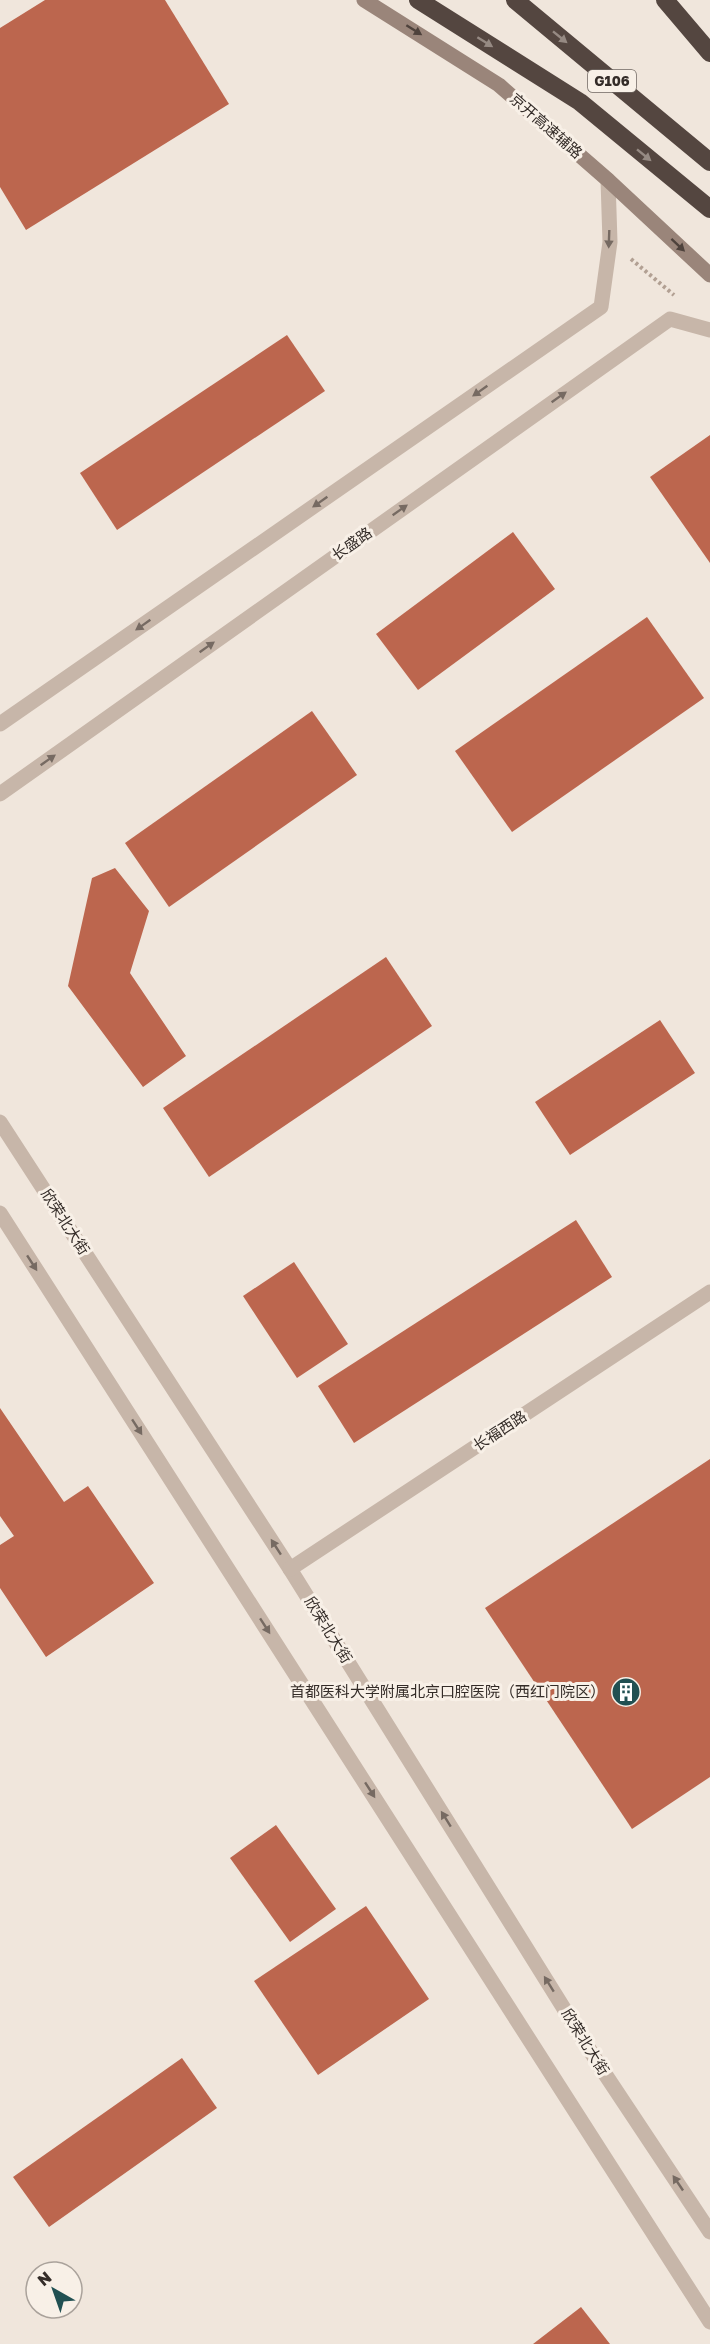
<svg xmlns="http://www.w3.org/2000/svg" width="710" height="2344" font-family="'Golos Text','Noto Sans SC',sans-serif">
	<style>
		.building { fill: #bc664e }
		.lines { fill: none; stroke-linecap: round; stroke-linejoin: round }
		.path { stroke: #b2a093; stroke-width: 4; stroke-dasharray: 3 3; stroke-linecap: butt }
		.tertiary { stroke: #c7b6a9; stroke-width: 15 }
		.secondary { stroke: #9a857a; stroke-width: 15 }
		.motorway { stroke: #544640; stroke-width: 18 }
		.oneway { fill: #4e423c }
		.oneway2 { fill: #968a83 }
		.oneway3 { fill: #766a62 }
		.labels { text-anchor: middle; stroke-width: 6; stroke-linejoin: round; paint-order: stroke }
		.shield { fill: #f8f0e7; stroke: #6f6761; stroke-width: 1.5 }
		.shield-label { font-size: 14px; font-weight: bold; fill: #342c28 }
		.street-label { font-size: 15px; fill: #342c28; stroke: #f8f0e7 }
		.poi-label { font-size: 15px; fill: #342c28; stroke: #f8f0e7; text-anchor: end }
	</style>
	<rect width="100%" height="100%" fill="#f0e6dc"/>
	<g class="building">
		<polygon points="45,0 165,0 229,104 26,230 0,187 0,28"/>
		<polygon points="287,335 325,391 117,530 80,473"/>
		<polygon points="710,435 710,563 650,477"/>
		<polygon points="513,532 555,589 418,690 376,634"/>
		<polygon points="647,617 704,698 512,832 455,751"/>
		<polygon points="312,711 357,775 169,907 125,843"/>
		<polygon points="115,868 149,911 130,973 186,1056 143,1087 68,986 92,878"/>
		<polygon points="386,957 432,1026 209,1177 163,1108"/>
		<polygon points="660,1020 695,1073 570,1155 535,1102"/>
		<polygon points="576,1220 612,1277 354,1443 318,1386"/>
		<polygon points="294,1262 348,1344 297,1378 243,1296"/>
		<polygon points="0,1408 64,1502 88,1486 154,1583 46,1657 0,1588 0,1545 14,1536 0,1516"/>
		<polygon points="710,1459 710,1777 632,1829 485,1608"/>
		<polygon points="276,1825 336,1909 290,1942 230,1858"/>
		<polygon points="366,1906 429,1999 318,2075 254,1981"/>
		<polygon points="182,2058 217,2108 49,2227 13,2177"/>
		<polygon points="581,2307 610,2344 533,2344"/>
	</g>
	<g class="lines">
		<polyline class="path" points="631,259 674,295"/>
		<g class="tertiary">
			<polyline points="0,724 601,307 610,242 608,180"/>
			<polyline points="0,794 670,319 710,330"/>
			<polyline points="0,1122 290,1569 601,2068 710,2232"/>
			<polyline points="0,1213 710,2322"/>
			<polyline points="290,1569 710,1292"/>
		</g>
		<polyline class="secondary" points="364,0 499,85 608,180 710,275"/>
		<g class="motorway">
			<polyline points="418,0 580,102 710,209"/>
			<polyline points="515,0 710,162"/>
			<polyline points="665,0 710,53"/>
		</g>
	</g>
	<defs><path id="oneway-solid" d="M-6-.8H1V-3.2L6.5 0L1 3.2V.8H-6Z" transform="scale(1.5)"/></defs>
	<g class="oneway">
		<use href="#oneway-solid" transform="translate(414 30) rotate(32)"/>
		<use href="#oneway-solid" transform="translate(678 245) rotate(43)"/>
	</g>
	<g class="oneway2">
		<use href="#oneway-solid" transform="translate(560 37) rotate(39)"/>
		<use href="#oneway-solid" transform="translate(485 42) rotate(32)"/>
		<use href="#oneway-solid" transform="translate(644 155) rotate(39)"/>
	</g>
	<g class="oneway3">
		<use href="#oneway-solid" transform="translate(609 239) rotate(92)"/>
		<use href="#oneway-solid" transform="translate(480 391) rotate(145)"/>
		<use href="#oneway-solid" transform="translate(559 397) rotate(-35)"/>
		<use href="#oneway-solid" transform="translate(320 502) rotate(145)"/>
		<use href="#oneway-solid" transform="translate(400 510) rotate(-35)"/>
		<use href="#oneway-solid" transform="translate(143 625) rotate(145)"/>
		<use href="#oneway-solid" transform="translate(207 647) rotate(-35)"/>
		<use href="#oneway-solid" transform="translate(48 760) rotate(-35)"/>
		<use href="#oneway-solid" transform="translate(32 1263) rotate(57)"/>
		<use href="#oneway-solid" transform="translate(137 1427) rotate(57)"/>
		<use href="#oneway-solid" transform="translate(276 1547) rotate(-123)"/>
		<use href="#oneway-solid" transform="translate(265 1626) rotate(57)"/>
		<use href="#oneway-solid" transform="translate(370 1790) rotate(57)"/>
		<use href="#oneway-solid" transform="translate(446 1819) rotate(-122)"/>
		<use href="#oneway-solid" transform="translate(549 1984) rotate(-122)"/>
		<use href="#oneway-solid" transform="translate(678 2183) rotate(-124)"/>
	</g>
	<defs>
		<g id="building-disc" transform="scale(1.5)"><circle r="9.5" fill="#215052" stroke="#f8f0e7"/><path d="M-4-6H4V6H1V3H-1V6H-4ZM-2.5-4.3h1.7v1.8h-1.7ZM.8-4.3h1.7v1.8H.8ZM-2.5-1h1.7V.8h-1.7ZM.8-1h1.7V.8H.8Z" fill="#fff"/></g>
	</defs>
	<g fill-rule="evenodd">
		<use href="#building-disc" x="626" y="1692"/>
	</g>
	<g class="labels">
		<rect class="shield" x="588" y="70" width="48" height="22" rx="4.5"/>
		<g class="shield-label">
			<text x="612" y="86">G106</text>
		</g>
		<g class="street-label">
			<text transform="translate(546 126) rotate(41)" y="5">京开高速辅路</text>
			<text transform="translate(352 544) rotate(-35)" y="5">长盛路</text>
			<text transform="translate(65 1222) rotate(57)" y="5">欣荣北大街</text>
			<text transform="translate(500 1431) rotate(-33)" y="5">长福西路</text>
			<text transform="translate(328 1630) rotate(58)" y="5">欣荣北大街</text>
			<text transform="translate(585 2042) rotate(58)" y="5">欣荣北大街</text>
		</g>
		<g class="poi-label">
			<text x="605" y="1697">首都医科大学附属北京口腔医院（西红门院区）</text>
		</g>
	</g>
	<g transform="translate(54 2290) rotate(320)"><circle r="28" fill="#f8f0e7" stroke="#aaa29b" stroke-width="1.5"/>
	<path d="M0-4.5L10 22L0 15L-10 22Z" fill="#215052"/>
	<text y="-9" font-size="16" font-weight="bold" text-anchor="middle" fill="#342c28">N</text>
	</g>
</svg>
